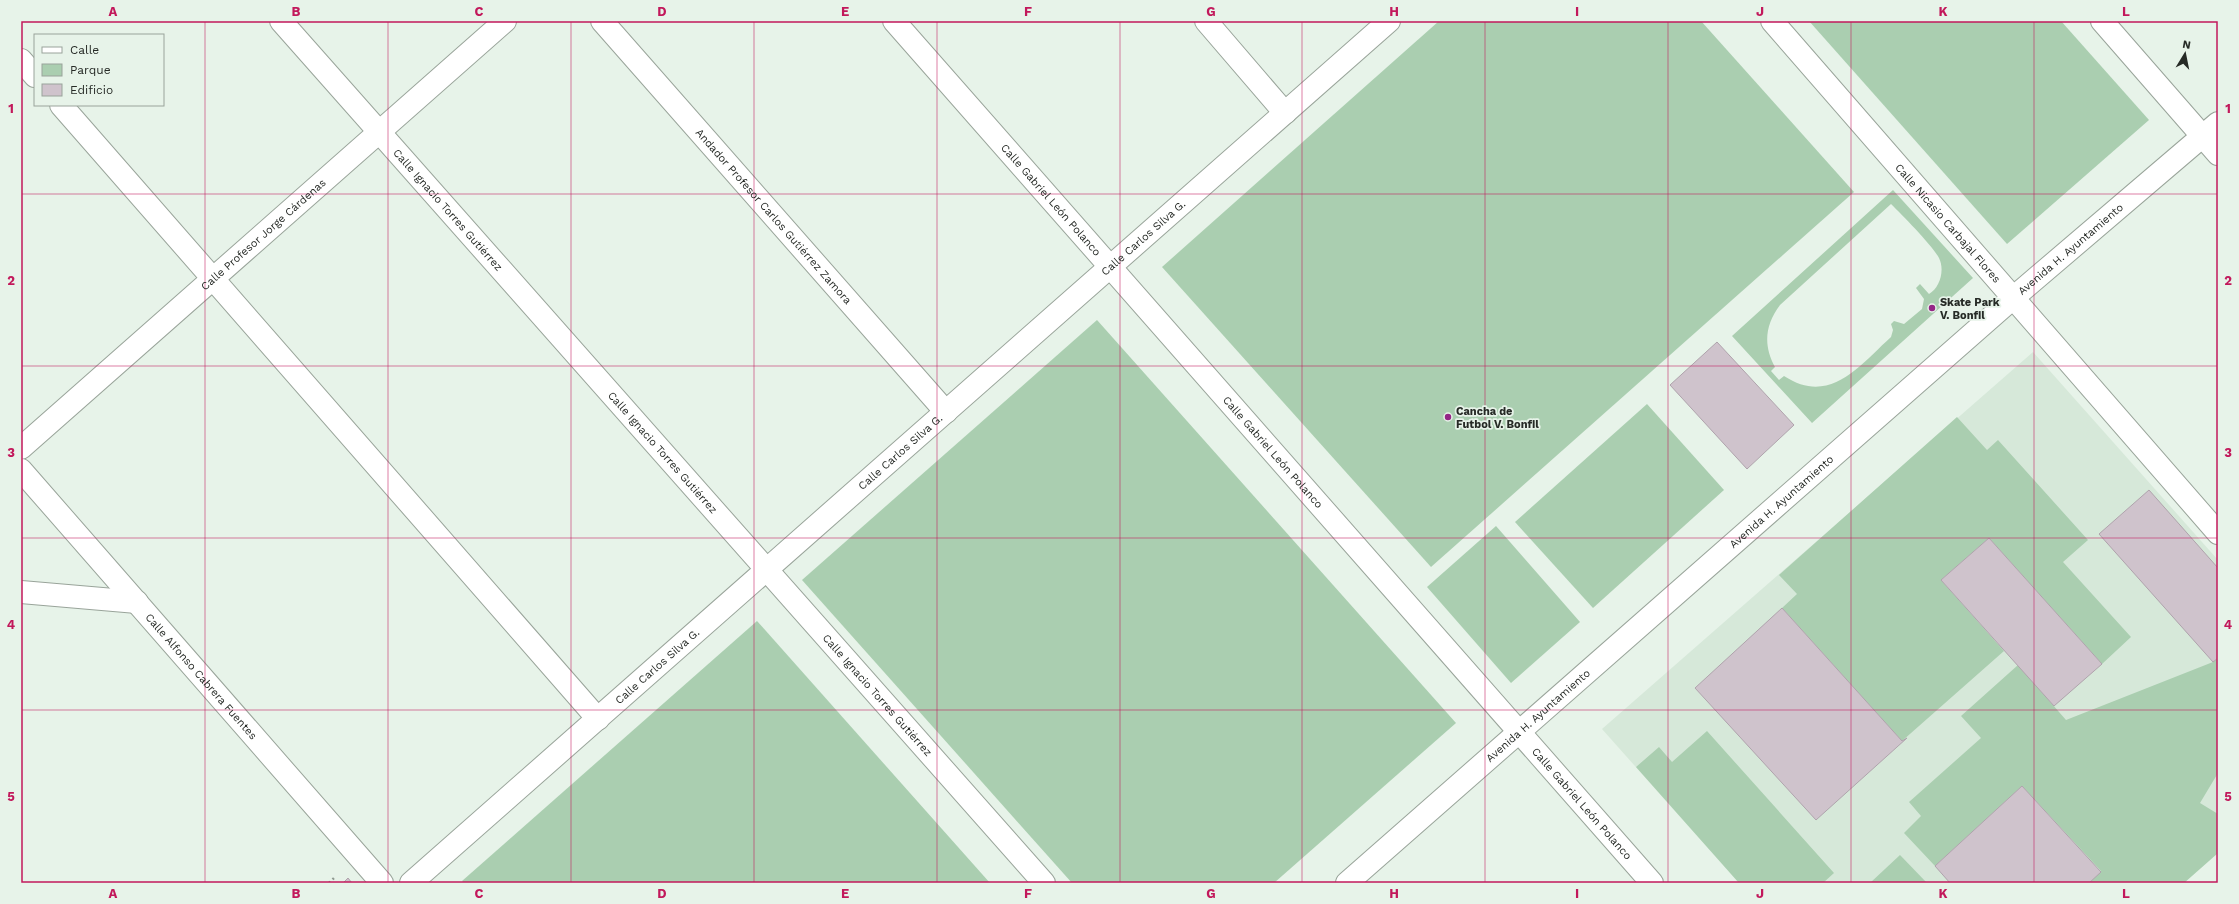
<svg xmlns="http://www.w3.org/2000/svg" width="2239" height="904" font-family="'Work Sans',sans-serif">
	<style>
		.built { fill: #d6e8d9 }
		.green { fill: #aaceb0; fill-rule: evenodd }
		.building { fill: #cfc3cc; stroke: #afa3ac }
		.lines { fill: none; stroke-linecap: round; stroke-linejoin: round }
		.pedestrian-casing { stroke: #99a49a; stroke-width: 24 }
		.minor-casing { stroke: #99a49a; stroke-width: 24 }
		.tertiary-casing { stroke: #99a49a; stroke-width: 24 }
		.path { stroke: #919a92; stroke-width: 2.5; stroke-dasharray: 2 3; stroke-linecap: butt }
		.pedestrian { stroke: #fff; stroke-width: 22 }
		.minor { stroke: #fff; stroke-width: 22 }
		.tertiary { stroke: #fff; stroke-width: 22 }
		.grid { fill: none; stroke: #c2185b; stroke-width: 1; stroke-opacity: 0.55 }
		.poi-dot { fill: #942586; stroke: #e7f3e9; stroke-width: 1.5 }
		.labels { text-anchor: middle; stroke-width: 3.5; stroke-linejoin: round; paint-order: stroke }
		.street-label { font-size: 11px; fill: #262a26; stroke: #e7f3e9 }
		.poi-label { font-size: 11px; font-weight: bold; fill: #262a26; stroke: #e7f3e9; text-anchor: start }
		.neatline { fill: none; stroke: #c2185b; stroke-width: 1.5 }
		.grid-label { font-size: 13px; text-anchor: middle; font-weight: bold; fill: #c2185b }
	</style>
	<rect width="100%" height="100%" fill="#e7f3e9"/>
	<polygon class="built" points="2033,352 2218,560 2218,853 2184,883 1739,883 1602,729"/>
	<g class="green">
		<polygon points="1439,21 1701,21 1854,192 1431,567 1162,267"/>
		<polygon points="1809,21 2061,21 2149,120 2007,244"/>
		<path d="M1893 190 1973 278 1812 423 1732 336ZM1891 204C1903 216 1932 245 1939 258 1945 270 1940 288 1929 294L1920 284 1916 288 1924 299 1922 309 1904 324 1894 321 1891 324 1893 330 1891 337C1859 366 1830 406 1784 376L1779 380 1771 371 1775 367C1763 345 1765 325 1780 305Z"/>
		<polygon points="1097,320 1456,723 1274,883 1072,883 802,580"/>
		<polygon points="1647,404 1724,490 1593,608 1515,522"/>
		<polygon points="1957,417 1987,450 1998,440 2088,540 2063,562 2131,637 2102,664 1989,538 1941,580 2004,651 1902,741 1782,608 1797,594 1779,575"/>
		<polygon points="1496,526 1580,622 1511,683 1427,587"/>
		<polygon points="757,621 990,883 464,883 462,881"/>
		<polygon points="2218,658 2218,773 2200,803 2218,814 2218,853 2184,883 2089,883 2101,871 2022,786 1935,866 1904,833 1921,816 1909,802 1981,738 1961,716 2018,665 2066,720 2213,662"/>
		<polygon points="1707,731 1834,873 1823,883 1739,883 1636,767 1659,747 1672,762"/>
		<polygon points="1900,855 1927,883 1870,883"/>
	</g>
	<g class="building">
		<polygon points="1717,342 1794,425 1747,469 1670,385"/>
		<polygon points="2149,490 2218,568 2218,658 2213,662 2099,534"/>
		<polygon points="1989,538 2102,664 2054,706 1941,580"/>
		<polygon points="1782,608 1902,741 1907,738 1816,820 1695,688"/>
		<polygon points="2022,786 2101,872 2089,883 1950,883 1935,866"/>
		<polygon points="348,878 352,883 343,883"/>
	</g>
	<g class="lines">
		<g class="pedestrian-casing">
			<g id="pedestrian">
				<path id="s1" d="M602 21 946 412"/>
				<polyline points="1206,21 1285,113"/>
				<polyline points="21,60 35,76"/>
				<polyline points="61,105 598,719"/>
				<polyline points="21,592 137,602"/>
			</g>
		</g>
		<g class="minor-casing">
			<g id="minor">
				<path id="s2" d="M281 21 1044 883"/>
				<path id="s3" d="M894 21 1652 883"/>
				<path id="s4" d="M1772 21 2218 533"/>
				<polyline points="2102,21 2218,154"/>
				<path id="s5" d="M21 448 505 21"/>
				<path id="s6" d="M21 470 382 883"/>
				<path id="s7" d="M411 883 1389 21"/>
			</g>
		</g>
		<g class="tertiary-casing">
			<g id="tertiary">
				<path id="s8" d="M1347 883 2013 298 2218 123"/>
			</g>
		</g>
		<polyline class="path" points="329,883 336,876"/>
		<use href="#pedestrian" class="pedestrian"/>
		<use href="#minor" class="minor"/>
		<use href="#tertiary" class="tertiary"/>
	</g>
	<path class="grid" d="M205 21V883M388 21V883M571 21V883M754 21V883M937 21V883M1120 21V883M1302 21V883M1485 21V883M1668 21V883M1851 21V883M2034 21V883M21 194H2218M21 366H2218M21 538H2218M21 710H2218"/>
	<g class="poi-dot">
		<circle cx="1932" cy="308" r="4"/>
		<circle cx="1448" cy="417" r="4"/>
	</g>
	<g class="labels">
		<g class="street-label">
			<text dy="4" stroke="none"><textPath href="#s3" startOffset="238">Calle Gabriel León Polanco</textPath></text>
			<text dy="4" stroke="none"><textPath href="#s2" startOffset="252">Calle Ignacio Torres Gutiérrez</textPath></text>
			<text dy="4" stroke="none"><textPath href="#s1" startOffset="260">Andador Profesor Carlos Gutiérrez Zamora</textPath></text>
			<text dy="4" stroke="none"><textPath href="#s4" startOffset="268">Calle Nicasio Carbajal Flores</textPath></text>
			<text dy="4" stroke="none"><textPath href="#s5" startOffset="323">Calle Profesor Jorge Cárdenas</textPath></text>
			<text dy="4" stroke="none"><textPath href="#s7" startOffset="976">Calle Carlos Silva G.</textPath></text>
			<text dy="4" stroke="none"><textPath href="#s8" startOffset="962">Avenida H. Ayuntamiento</textPath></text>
			<text dy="4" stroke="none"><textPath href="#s2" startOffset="576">Calle Ignacio Torres Gutiérrez</textPath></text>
			<text dy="4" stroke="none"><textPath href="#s7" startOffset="652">Calle Carlos Silva G.</textPath></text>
			<text dy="4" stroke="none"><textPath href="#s3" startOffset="574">Calle Gabriel León Polanco</textPath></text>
			<text dy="4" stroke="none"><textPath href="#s8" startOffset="578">Avenida H. Ayuntamiento</textPath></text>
			<text dy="4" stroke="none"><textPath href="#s7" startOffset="328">Calle Carlos Silva G.</textPath></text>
			<text dy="4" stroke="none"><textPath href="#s6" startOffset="274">Calle Alfonso Cabrera Fuentes</textPath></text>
			<text dy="4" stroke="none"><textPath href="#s2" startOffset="900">Calle Ignacio Torres Gutiérrez</textPath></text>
			<text dy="4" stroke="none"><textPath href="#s8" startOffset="254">Avenida H. Ayuntamiento</textPath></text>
			<text dy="4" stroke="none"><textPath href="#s3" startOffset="1042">Calle Gabriel León Polanco</textPath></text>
		</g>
		<g class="poi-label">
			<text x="1940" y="306">Skate Park<tspan x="1940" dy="13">V. Bonfil</tspan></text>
			<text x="1456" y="415">Cancha de<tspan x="1456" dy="13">Futbol V. Bonfil</tspan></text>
		</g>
	</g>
	<rect width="2239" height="904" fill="none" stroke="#e7f3e9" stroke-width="44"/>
	<rect x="34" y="34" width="130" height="72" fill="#e7f3e9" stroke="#9aa39b"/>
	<rect x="42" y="47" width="20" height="6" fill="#ffffff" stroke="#9aa39b"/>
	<text x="70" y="54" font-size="12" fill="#262a26">Calle</text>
	<rect x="42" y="64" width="20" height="12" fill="#aaceb0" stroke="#9aa39b"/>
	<text x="70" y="74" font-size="12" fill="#262a26">Parque</text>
	<rect x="42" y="84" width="20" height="12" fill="#cfc3cc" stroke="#9aa39b"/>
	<text x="70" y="94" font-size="12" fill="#262a26">Edificio</text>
	<g transform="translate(2185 54) rotate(10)" stroke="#e7f3e9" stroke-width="3" paint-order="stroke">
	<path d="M0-3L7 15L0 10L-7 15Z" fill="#262a26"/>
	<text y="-6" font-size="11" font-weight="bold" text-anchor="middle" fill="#262a26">N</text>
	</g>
	<rect x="22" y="22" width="2195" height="860" class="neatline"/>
	<g class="grid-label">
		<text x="113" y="16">A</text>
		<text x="296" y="16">B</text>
		<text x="479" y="16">C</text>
		<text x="662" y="16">D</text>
		<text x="845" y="16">E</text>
		<text x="1028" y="16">F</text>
		<text x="1211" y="16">G</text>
		<text x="1394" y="16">H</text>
		<text x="1577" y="16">I</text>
		<text x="1760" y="16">J</text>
		<text x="1943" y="16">K</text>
		<text x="2126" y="16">L</text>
		<text x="11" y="113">1</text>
		<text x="2228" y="113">1</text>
		<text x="11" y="285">2</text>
		<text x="2228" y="285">2</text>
		<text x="11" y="457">3</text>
		<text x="2228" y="457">3</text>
		<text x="11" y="629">4</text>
		<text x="2228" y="629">4</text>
		<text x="11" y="801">5</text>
		<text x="2228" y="801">5</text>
		<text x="113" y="898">A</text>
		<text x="296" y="898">B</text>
		<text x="479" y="898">C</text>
		<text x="662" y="898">D</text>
		<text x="845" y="898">E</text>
		<text x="1028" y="898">F</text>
		<text x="1211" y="898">G</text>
		<text x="1394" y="898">H</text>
		<text x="1577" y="898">I</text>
		<text x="1760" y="898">J</text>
		<text x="1943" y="898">K</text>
		<text x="2126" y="898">L</text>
	</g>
</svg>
